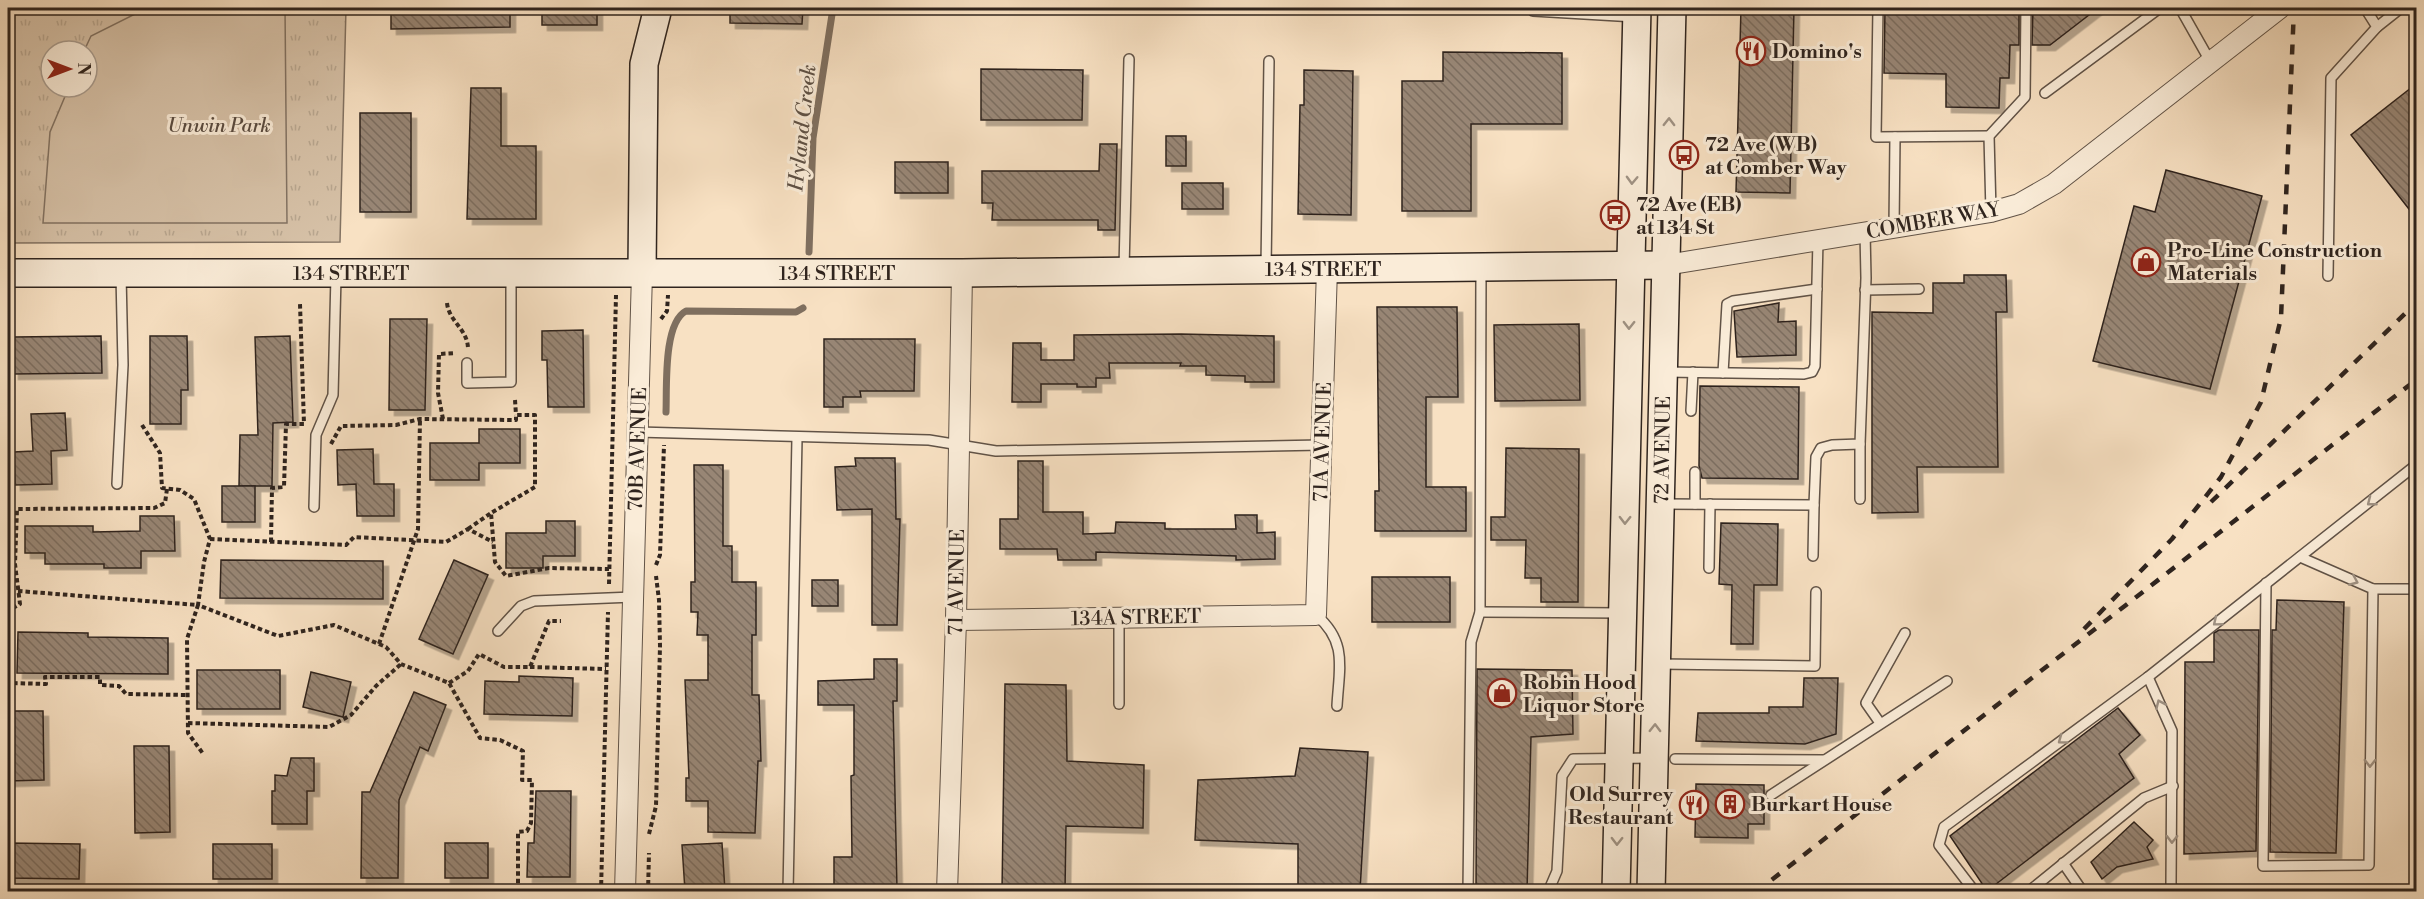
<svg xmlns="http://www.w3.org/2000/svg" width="2424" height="899" font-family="'Libre Bodoni',serif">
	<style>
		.park { fill: url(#park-tufts); stroke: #827262; stroke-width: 1.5; fill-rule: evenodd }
		.pitch { fill: #d6c1a7; stroke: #827262; stroke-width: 1.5 }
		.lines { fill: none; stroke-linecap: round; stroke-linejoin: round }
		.stream { stroke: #7f6f5f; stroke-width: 7 }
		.building { fill: url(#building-back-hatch); stroke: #2f241e; stroke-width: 1.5; filter: url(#shadow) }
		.lane-casing { stroke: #615347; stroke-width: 12 }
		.street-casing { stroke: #615347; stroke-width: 22 }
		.secondary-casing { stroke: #2f241e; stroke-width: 30 }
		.path { stroke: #2f241e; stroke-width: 4; stroke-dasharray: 4.5 3; stroke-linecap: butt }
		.lane { stroke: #faecd8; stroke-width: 9 }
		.street { stroke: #faecd8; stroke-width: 20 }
		.secondary { stroke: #faecd8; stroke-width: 27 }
		.rail { stroke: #2f241e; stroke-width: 4.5; stroke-dasharray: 10 10; stroke-linecap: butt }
		.oneway { stroke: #9f9284 }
		.labels { text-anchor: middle; stroke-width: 6; stroke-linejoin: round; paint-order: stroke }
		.poi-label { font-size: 20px; font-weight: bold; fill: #2f241e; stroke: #faecd8; text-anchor: start }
		.park-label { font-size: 20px; font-style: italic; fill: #594b40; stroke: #faecd8 }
		.street-label { font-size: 20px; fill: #2f241e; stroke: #faecd8 }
		.water-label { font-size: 21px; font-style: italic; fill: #5e5044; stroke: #faecd8 }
	</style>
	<defs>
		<pattern id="park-tufts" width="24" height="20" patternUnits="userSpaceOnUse" patternTransform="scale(1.5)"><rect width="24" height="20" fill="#d6c1a7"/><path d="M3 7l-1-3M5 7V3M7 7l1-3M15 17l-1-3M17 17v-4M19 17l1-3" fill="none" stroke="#b8a68f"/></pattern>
		<pattern id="building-back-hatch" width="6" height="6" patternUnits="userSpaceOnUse" patternTransform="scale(1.5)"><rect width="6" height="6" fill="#988674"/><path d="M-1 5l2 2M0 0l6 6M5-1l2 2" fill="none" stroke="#7c6d5f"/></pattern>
		<filter id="shadow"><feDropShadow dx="5.5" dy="5.5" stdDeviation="0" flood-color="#0004"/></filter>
	</defs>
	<rect width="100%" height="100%" fill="#f8e1c3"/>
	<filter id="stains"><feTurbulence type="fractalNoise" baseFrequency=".00333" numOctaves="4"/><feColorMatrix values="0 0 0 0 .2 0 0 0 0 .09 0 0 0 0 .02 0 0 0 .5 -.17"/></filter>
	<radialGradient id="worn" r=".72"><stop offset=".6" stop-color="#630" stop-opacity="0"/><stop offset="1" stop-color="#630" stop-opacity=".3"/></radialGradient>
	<path class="park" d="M8 8H346L340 242 8 243ZM51 51H87V87H51Z"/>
	<polygon class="pitch" points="147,8 285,8 287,223 43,223 50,132 69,87 87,87 87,51 84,51 91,36"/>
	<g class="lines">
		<g class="stream">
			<polyline points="809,252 813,138 833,8"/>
			<path d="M666 412C667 388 663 323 686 311L796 312 803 308"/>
		</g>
	</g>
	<g class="building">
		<polygon points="391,8 510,8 510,27 391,29"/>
		<rect x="542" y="8" width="55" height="17"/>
		<polygon points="730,8 803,8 802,24 730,23"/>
		<polygon points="1741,8 1794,8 1790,193 1736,192"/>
		<polygon points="1885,8 2019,8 2019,45 2010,45 2009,78 2000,78 1999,108 1946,107 1946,74 1884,73"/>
		<polygon points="2033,8 2098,8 2050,45 2032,45"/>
		<polygon points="1443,52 1562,53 1562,124 1471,124 1471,211 1402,211 1402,81 1443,81"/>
		<polygon points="981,69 1083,70 1082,120 981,120"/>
		<polygon points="1304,70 1353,71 1351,215 1298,214 1300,105 1304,105"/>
		<polygon points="2416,84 2416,218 2351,135"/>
		<polygon points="471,88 501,88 501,146 536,146 536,219 467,219"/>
		<rect x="360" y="113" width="51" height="99"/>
		<rect x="1166" y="136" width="20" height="30"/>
		<polygon points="1100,144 1117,144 1115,230 1098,230 1098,220 992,220 993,203 982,203 982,171 1099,171"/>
		<rect x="895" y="162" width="53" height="31"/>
		<polygon points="2166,170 2262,196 2210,389 2093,361 2134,206 2155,212"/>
		<rect x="1182" y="183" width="41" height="26"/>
		<polygon points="1964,275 2006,275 2007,312 1996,312 1998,467 1917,467 1918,512 1872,513 1872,312 1933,313 1933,283 1964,283"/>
		<polygon points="1779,303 1778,322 1796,321 1796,355 1737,357 1734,311"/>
		<polygon points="1377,307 1457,307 1458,397 1426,397 1426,487 1466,487 1466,531 1375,531 1375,491 1379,491"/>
		<polygon points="390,319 427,319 425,410 389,410"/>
		<polygon points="1579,324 1580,400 1495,401 1494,325"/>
		<polygon points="583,330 584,407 548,407 547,360 542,360 542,331"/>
		<polygon points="1181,334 1274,336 1274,382 1245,382 1245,376 1206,375 1206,366 1180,366 1181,363 1109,363 1110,378 1096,378 1096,387 1077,387 1077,384 1041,384 1041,402 1012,402 1013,343 1041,343 1041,360 1074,360 1074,335"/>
		<polygon points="101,336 102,373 13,374 13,337"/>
		<polygon points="150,336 187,336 188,390 181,390 181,424 150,424"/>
		<polygon points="290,336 293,422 273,423 272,486 239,486 240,435 258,435 255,337"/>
		<polygon points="824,339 915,339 914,391 860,391 861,397 843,397 843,407 824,407"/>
		<polygon points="1700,386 1799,387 1798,479 1702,478 1699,466"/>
		<polygon points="65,413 67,450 51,451 52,484 15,485 14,452 33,451 31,414"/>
		<polygon points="479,429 520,429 520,463 479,463 479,480 430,480 430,443 479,443"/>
		<polygon points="1506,448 1579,449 1578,602 1541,602 1541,578 1525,578 1526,540 1491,540 1491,517 1505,517"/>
		<polygon points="373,449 374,484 394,484 394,516 357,516 356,484 338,485 337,450"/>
		<polygon points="855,458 895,458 896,519 900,519 897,625 872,625 872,509 837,510 835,467 856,466"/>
		<polygon points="1018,461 1043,461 1043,512 1083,512 1083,534 1115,533 1116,522 1165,523 1165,529 1236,529 1235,515 1257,515 1257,533 1275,532 1275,559 1236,560 1236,556 1096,552 1096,560 1058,560 1057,549 1000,549 1000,519 1018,519"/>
		<polygon points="694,465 723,465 723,546 732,546 732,582 756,582 756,635 752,635 752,695 759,695 761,761 758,761 755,833 708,832 708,801 686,801 686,778 689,778 685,680 708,680 708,635 697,635 698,612 691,612 691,582 695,582"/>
		<rect x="222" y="486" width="33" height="36"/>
		<polygon points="140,516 174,516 175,551 141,551 141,568 104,568 104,564 45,564 45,553 25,553 25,526 93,526 93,532 140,531"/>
		<polygon points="546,521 575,521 575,556 543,556 543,568 506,568 506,533 546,533"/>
		<polygon points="1721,523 1778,524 1777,585 1754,585 1753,644 1731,644 1732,585 1719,584"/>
		<polygon points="221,560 383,561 383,599 220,598"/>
		<polygon points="454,560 488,575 453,654 419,639"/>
		<rect x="1372" y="577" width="78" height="45"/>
		<rect x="812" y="580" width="26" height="26"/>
		<polygon points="2277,600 2344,602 2336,853 2270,852 2272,630 2276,630"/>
		<polygon points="2219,630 2259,630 2256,851 2184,854 2185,662 2214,662 2214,633"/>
		<polygon points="18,632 88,633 88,637 168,638 168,674 17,673"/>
		<polygon points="874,659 897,659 897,701 893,701 897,889 834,890 834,857 852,857 851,776 854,775 854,705 818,705 818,681 874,679"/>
		<polygon points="1477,669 1572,670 1573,734 1531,737 1527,891 1476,891"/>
		<rect x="197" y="670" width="83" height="39"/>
		<polygon points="311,672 351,682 343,717 303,707"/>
		<polygon points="519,676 573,678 572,716 484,714 485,681 519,682"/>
		<polygon points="1804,678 1838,678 1836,734 1805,744 1696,741 1698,713 1769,713 1769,707 1803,707"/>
		<polygon points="1005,684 1066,685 1067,761 1144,765 1143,828 1066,826 1065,891 1002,891"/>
		<polygon points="414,692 446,705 428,751 420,747 399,800 398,878 361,878 362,792 370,792"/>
		<polygon points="2118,708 2140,735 2119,754 2134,778 1987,891 1950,836"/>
		<polygon points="8,711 43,711 44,780 8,781"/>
		<polygon points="134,746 169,746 170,832 135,833"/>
		<polygon points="1300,748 1368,752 1360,891 1298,891 1298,844 1195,840 1198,780 1295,776"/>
		<polygon points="291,758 314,758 314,791 307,791 307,824 272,824 272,791 275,791 275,775 287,776"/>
		<polygon points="1696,784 1764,785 1764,824 1748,824 1748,838 1695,837"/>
		<polygon points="536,791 571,791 570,877 527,877 528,843 534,843"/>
		<polygon points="2134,822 2153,840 2147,847 2153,859 2117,867 2102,879 2091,862"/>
		<polygon points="8,843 80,844 79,879 8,878"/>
		<rect x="445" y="843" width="43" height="35"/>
		<polygon points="722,843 725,891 685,891 682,845"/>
		<rect x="213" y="844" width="59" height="35"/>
	</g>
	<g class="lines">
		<g class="lane-casing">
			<g id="lane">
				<polyline points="1531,8 1533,11 1635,17"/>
				<polyline points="1878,8 1876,137 1989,136"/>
				<polyline points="2180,8 2210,61"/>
				<polyline points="2377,27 2401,8"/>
				<polyline points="2045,93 2160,8"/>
				<polyline points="1991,212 1989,136 2025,97 2026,8"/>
				<polyline points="1894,227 1895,137"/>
				<polyline points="1266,267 1269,61"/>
				<polyline points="1124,269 1129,59"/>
				<polyline points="2328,276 2331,78 2377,27 2365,8"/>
				<polyline points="1865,290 1919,289"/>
				<polyline points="467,363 467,383 511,382 511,275"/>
				<polyline points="1666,372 1804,374 1812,372 1815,366 1818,240"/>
				<polyline points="1723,373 1727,304 1733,301 1817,289"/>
				<polyline points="1691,411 1693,372"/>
				<polyline points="638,432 929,440 996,451 1321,445"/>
				<polyline points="117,484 123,365 121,275"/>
				<polyline points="1860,499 1860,444"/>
				<polyline points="1663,504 1814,505 1816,457 1821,448 1832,445 1860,444 1866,278 1865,232"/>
				<polyline points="1695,504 1695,472"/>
				<polyline points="314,507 316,435 333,395 336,276"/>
				<polyline points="1813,556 1814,505"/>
				<polyline points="1709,568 1710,504"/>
				<polyline points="2266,583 2263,866 2369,865 2373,589 2300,557"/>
				<polyline points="2373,589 2416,589"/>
				<polyline points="1480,612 1619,613"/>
				<path d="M1316 615C1348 642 1339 668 1337 706"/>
				<polyline points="1119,617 1119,704"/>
				<polyline points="498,631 521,606 534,601 633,597"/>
				<polyline points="1659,664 1815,666 1816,592"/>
				<polyline points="2148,677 2172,731 2171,884 2174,892"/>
				<polyline points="1880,723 1866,703 1905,633"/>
				<polyline points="1675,759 1823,760"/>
				<polyline points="1771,795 1947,681"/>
				<polyline points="2063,863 2083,892"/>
				<polyline points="788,892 797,438"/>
				<polyline points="1468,892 1471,642 1480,612 1481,269"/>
				<polyline points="1548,892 1557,871 1562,776 1573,759 1652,758"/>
				<polyline points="1975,892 1939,845 1944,827 2148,677 2416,465"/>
				<polyline points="2028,892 2144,798 2173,786"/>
			</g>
		</g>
		<g class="street-casing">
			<g id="street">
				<polyline points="1666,265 1991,212 2019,204 2054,184 2280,8"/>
				<polyline points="956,620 1316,615 1327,269"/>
				<polyline points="625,892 642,273"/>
				<polyline points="947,892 956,620 962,273"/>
			</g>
		</g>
		<g class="secondary-casing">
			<g id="secondary">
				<polyline points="8,273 962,273 1666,265"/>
				<polyline points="642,273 644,64 658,8"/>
				<polyline points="1616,892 1637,8"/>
				<polyline points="1651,892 1672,8"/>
			</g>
		</g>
		<g class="path">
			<path d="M447 303C449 322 468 329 468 349"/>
			<polyline points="661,319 667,311 668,295"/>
			<polyline points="515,400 516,415"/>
			<polyline points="443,419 438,393 439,354 456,353"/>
			<polyline points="142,425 160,453 162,488 180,490 194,499 210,539 204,562 198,605 278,636 334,625 386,647 401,664 449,683 480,738 500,740 523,751 522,780 532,780 531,823 527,831 518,832 518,892"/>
			<polyline points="331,444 341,426 396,425 420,419 516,420 516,415 535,415 535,487 491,513 495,562 506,576 549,568 609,569"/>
			<polyline points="167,489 165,503 154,508 17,509 15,564 20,604 11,609 11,683 46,684 45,677 100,677 100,685 119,686 126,694 188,695"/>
			<polyline points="468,529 491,513"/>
			<polyline points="210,539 346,545 354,537 446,542 468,529 493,542"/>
			<polyline points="271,542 272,488 284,487 286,424 304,424 300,304"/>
			<polyline points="656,565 660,555 664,445"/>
			<polyline points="609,584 616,295"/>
			<polyline points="18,591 198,605 187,639 188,733 204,755"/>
			<polyline points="379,644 418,529 420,419"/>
			<polyline points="530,667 606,669"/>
			<polyline points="449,683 468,671 479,654 504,667 530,667 549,621 561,621"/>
			<polyline points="188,723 329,727 351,715 376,686 401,664"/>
			<polyline points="649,834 656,806 660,646 659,600 656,576"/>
			<polyline points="601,892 608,612"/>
			<polyline points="648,892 649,853"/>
		</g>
		<use href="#lane" class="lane"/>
		<use href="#street" class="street"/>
		<use href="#secondary" class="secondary"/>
		<g class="rail">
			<polyline points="2211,502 2416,303"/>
			<polyline points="2084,629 2172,539 2221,477 2261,402 2281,318 2294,8"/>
			<polyline points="1756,892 2416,380"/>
		</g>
	</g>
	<defs><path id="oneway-chevron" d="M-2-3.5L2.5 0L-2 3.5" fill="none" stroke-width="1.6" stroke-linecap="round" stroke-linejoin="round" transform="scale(1.5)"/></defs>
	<g class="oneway">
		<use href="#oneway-chevron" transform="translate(1669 122) rotate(-89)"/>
		<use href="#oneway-chevron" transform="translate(1632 180) rotate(92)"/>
		<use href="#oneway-chevron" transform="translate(1629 325) rotate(91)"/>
		<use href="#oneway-chevron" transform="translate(2371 502) rotate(142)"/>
		<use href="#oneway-chevron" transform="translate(1625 520) rotate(91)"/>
		<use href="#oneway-chevron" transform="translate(2354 581) rotate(23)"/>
		<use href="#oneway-chevron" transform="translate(2217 622) rotate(141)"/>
		<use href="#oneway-chevron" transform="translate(2160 704) rotate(-114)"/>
		<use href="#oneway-chevron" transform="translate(1655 728) rotate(-89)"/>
		<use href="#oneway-chevron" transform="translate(2062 740) rotate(144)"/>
		<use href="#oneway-chevron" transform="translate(2370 763) rotate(91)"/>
		<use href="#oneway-chevron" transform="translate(2172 839) rotate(91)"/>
		<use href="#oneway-chevron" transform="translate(1617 841) rotate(91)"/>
	</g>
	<defs>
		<g id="restaurant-ring" transform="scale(1.5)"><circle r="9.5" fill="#faecd8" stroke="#8f2418" stroke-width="1.5"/><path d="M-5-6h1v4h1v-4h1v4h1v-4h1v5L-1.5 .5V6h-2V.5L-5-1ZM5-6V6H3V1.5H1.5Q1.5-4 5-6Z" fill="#8f2418"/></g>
		<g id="bus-ring" transform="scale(1.5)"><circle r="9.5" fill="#faecd8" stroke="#8f2418" stroke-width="1.5"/><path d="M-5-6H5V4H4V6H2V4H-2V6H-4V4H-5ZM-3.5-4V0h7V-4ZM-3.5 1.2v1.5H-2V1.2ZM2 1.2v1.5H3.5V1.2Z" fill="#8f2418"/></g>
		<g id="shop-ring" transform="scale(1.5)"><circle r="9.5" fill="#faecd8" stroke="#8f2418" stroke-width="1.5"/><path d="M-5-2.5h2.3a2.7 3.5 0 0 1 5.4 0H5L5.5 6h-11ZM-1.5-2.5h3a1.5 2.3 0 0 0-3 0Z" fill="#8f2418"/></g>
		<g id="building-ring" transform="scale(1.5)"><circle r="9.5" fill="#faecd8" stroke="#8f2418" stroke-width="1.5"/><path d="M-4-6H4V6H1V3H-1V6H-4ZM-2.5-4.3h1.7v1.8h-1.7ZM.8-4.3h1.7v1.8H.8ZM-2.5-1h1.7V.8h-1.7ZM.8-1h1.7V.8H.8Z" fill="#8f2418"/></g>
	</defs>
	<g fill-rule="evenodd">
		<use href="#restaurant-ring" x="1751" y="51"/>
		<use href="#bus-ring" x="1684" y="155"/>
		<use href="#bus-ring" x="1615" y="215"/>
		<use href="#shop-ring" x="2146" y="262"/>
		<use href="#shop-ring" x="1502" y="693"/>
		<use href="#building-ring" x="1730" y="804"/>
		<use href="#restaurant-ring" x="1694" y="805"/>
	</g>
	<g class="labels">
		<g class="poi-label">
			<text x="1772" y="58">Domino's</text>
			<text x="1705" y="151">72 Ave (WB)<tspan x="1705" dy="23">at Comber Way</tspan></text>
			<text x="1636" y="211">72 Ave (EB)<tspan x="1636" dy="23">at 134 St</tspan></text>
			<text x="2167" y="257">Pro-Line Construction<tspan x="2167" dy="23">Materials</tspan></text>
			<text x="1523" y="689">Robin Hood<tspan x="1523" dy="23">Liquor Store</tspan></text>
			<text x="1673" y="801" text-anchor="end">Old Surrey<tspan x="1673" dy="23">Restaurant</tspan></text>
			<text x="1751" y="811">Burkart House</text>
		</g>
		<g class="park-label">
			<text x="219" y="132">Unwin Park</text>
		</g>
		<g class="street-label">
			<text transform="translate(1933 220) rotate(-10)" y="7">COMBER WAY</text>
			<text x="1323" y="276">134 STREET</text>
			<text x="351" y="280">134 STREET</text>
			<text x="837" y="280">134 STREET</text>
			<text transform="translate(1322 442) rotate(-88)" y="7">71A AVENUE</text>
			<text transform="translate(637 449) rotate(-88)" y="7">70B AVENUE</text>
			<text transform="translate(1662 450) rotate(-89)" y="7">72 AVENUE</text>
			<text transform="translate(956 582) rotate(-89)" y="7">71 AVENUE</text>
			<text transform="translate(1136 617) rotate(-1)" y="7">134A STREET</text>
		</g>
		<g class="water-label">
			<text transform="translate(802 128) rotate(-84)" y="7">Hyland Creek</text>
		</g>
	</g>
	<rect width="2424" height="899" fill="none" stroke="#f8e1c3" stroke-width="30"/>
	<rect x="9" y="9" width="2406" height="881" fill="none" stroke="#2f241e" stroke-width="3"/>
	<rect x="15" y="15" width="2394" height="869" fill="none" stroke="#2f241e" stroke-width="1.5"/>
	<g transform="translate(69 69) rotate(90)"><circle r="28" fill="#faecd8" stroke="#a99c8e" stroke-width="1.5"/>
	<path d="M0-4.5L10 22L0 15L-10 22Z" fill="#8f2418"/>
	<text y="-9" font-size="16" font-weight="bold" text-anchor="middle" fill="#2f241e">N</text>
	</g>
	<rect width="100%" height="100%" filter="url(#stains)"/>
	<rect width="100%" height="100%" fill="url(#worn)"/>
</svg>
